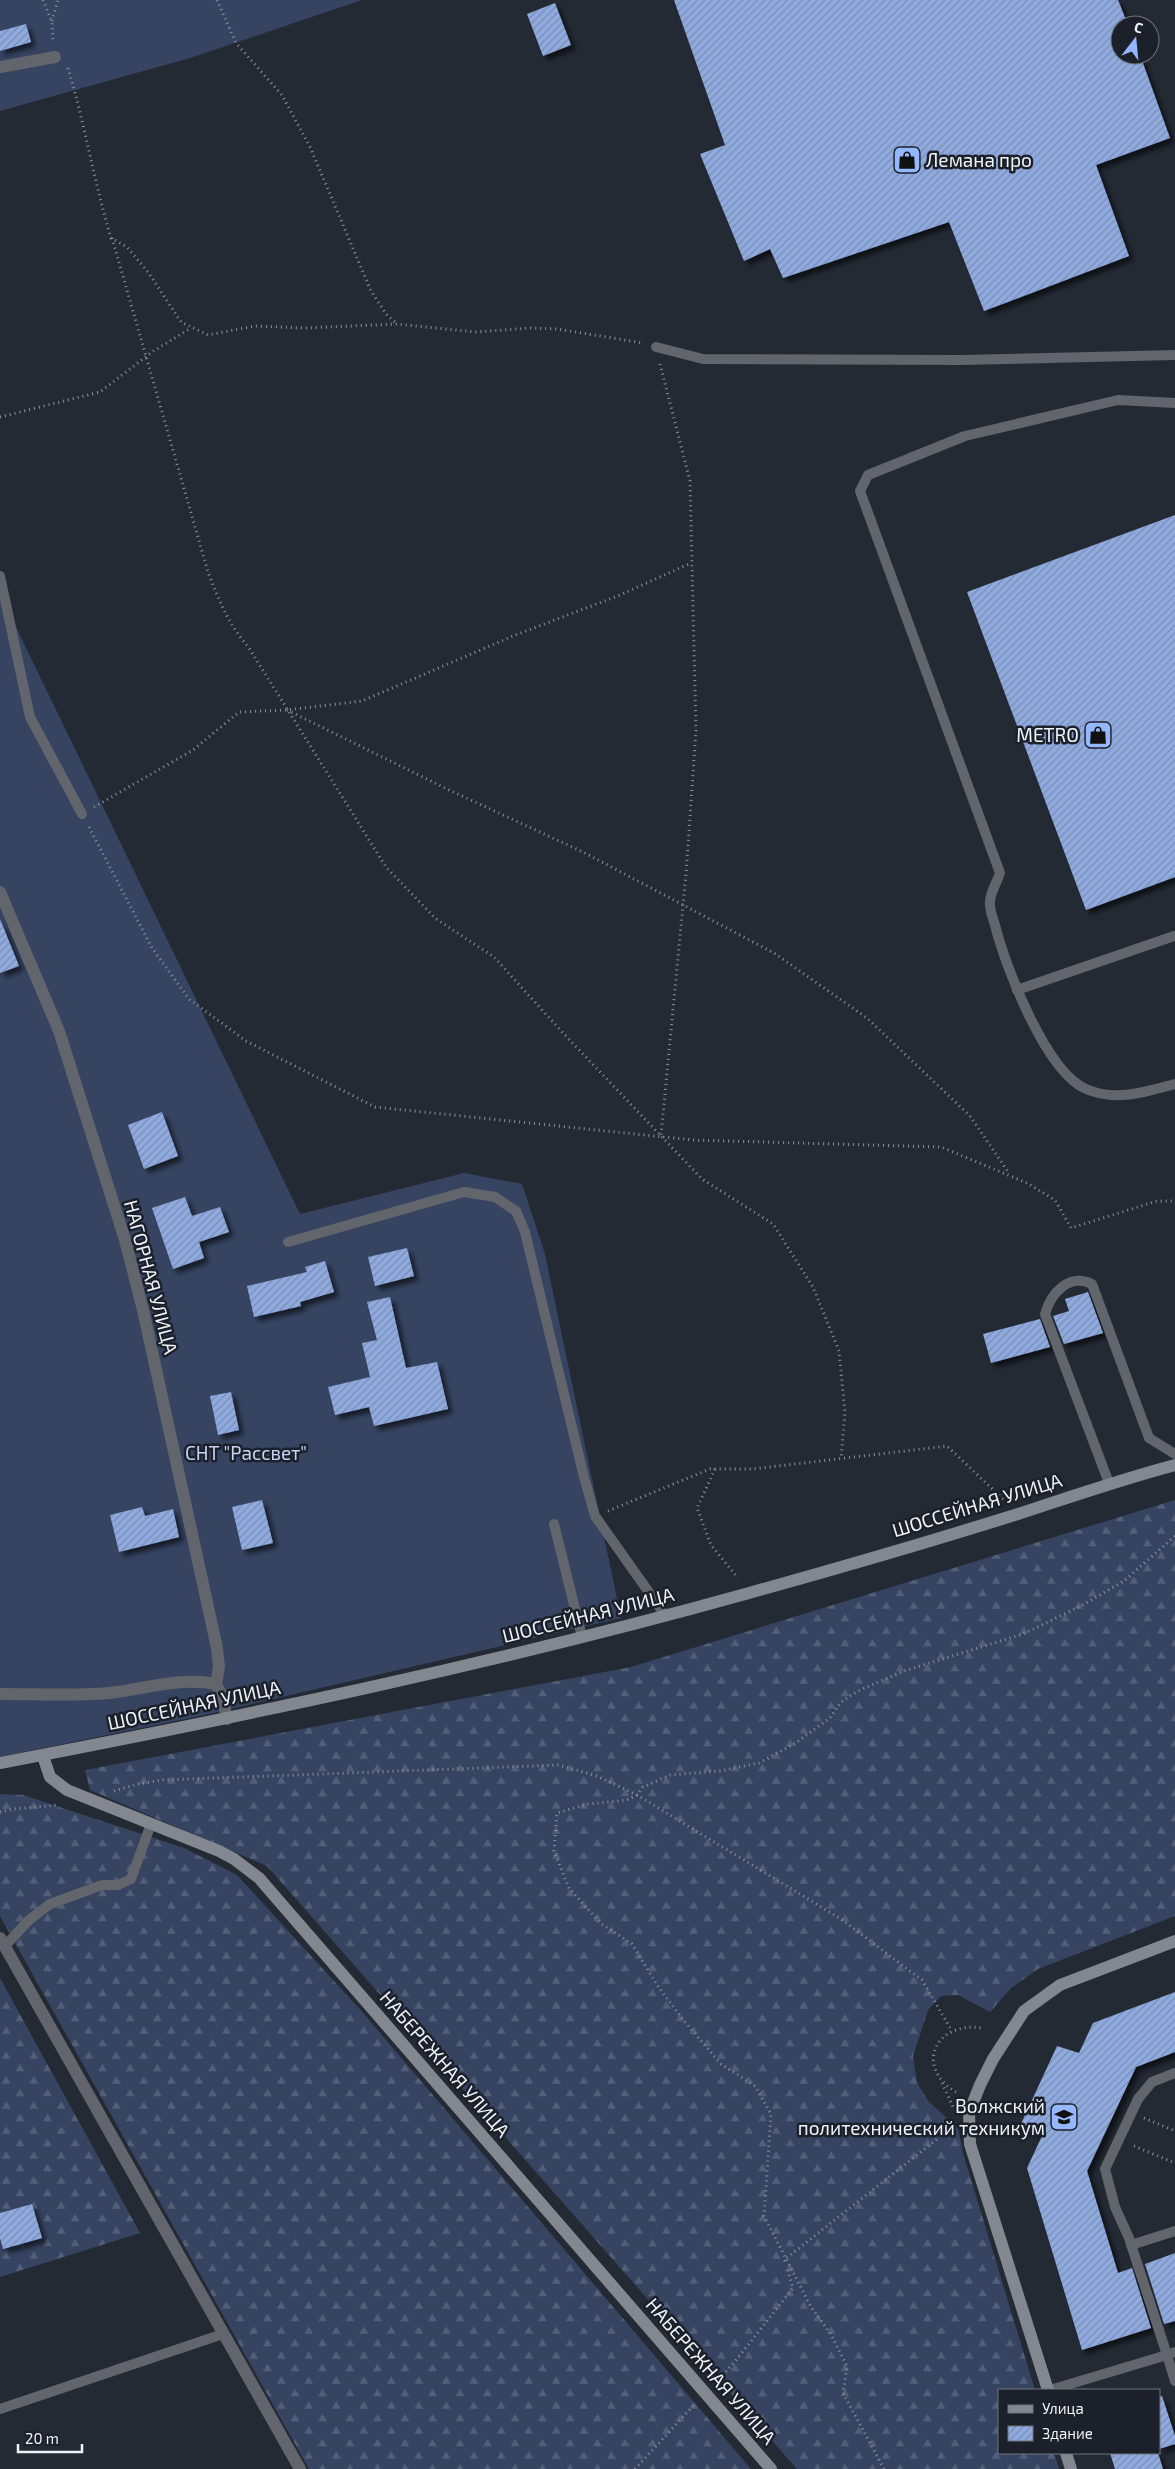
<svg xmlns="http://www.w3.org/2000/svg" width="1175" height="2469" font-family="'Exo 2',sans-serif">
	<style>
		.forest { fill: url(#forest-firs) }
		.garden { fill: #364462 }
		.building { fill: url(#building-hatch); filter: url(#shadow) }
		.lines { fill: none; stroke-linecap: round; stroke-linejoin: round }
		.path { stroke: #8d929a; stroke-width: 3; stroke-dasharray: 1 4; stroke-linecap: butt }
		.lane { stroke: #62656b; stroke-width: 10 }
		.street { stroke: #62656b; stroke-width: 12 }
		.secondary { stroke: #828790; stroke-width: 12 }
		.labels { text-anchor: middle; stroke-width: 5; stroke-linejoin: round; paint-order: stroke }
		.poi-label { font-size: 19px; fill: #eef2f9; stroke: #1b202a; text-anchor: end }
		.street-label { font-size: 19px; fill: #eef2f9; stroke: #1b202a }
		.park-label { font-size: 19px; fill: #c3d3f1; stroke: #1b202a }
	</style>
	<defs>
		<pattern id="forest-firs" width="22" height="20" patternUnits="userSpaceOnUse" patternTransform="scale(1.25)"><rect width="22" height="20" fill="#364462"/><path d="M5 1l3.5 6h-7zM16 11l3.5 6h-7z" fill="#535f79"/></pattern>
		<pattern id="building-hatch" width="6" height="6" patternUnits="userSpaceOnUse" patternTransform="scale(1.25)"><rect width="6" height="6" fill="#8faadf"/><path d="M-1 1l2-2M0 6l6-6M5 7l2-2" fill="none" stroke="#798db3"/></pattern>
		<filter id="shadow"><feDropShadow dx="4.5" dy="4.5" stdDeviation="2.5" flood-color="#0009"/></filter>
	</defs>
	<rect width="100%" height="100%" fill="#242a34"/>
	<g class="forest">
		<polygon points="1175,1500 1175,1916 1038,1969 1011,1988 990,2012 958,1995 941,1996 928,2010 913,2056 917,2083 929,2102 958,2128 963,2153 1035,2390 999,2390 999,2453 1054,2453 1059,2469 797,2469 267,1866 90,1790 85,1770 631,1667"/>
		<polygon points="0,1794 23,1795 184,1848 237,1875 364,2014 751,2469 309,2469 0,1916"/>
		<polygon points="0,1978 140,2233 0,2277"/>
	</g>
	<g class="garden">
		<polygon points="0,0 362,0 190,58 0,111"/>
		<polygon points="0,594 300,1214 464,1173 522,1184 545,1254 621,1618 205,1715 0,1757"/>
	</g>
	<g class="building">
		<polygon points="674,0 1118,0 1128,25 1120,25 1120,55 1140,55 1170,138 1096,165 1129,256 984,311 949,222 783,278 770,249 744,261 700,154 725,145"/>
		<polygon points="555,3 571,45 543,56 527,14"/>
		<polygon points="26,24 31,42 0,51 0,31"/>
		<polygon points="1175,515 1175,877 1086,910 967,592"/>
		<polygon points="0,919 19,966 0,973"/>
		<polygon points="162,1112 178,1156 144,1169 128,1125"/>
		<polygon points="185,1197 192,1216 220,1207 229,1232 199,1242 204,1258 173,1269 152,1208"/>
		<polygon points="407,1248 414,1276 375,1286 368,1257"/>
		<polygon points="325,1261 334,1292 300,1302 301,1306 254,1317 247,1286 307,1272 305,1267"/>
		<polygon points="1088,1292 1103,1333 1064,1344 1053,1316 1069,1311 1065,1299"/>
		<polygon points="390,1297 406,1368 437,1362 448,1409 374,1426 369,1407 335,1415 328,1387 370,1377 362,1343 377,1340 367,1302"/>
		<polygon points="1040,1319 1050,1347 991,1363 983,1334"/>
		<polygon points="231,1392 239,1430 218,1435 210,1396"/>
		<polygon points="262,1500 273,1543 242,1550 232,1507"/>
		<polygon points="142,1507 145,1516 173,1509 179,1537 119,1552 110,1515"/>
		<polygon points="1175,1992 1175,2052 1136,2067 1087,2171 1118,2273 1132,2268 1151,2328 1082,2350 1027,2168 1042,2136 1020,2126 1057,2046 1079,2053 1093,2023"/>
		<polygon points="32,2204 42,2238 3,2249 0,2238 0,2213"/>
		<polygon points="1175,2253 1175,2321 1164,2324 1145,2264"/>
		<polygon points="1162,2396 1175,2436 1175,2444 1159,2449 1159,2397"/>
		<polygon points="1110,2453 1158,2453 1163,2469 1115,2469"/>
	</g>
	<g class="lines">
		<g class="path">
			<polyline points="43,0 52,22 53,40"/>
			<polyline points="217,0 236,43 282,95 310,147 371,291 386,314 397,324"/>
			<polyline points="52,21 58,0"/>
			<path d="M68 68C85 124 94 182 111 238L127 247 148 272 181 322 208 335 255 326 305 328 397 324 476 332 530 328 557 329 643 343"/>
			<path d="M112 238 208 572C219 601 229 625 249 648L386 867 435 918 494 957 563 1033 702 1179 773 1224 813 1287 839 1351 845 1412 841 1459"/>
			<polyline points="660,364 690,481 696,731 686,874 661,1135"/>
			<polyline points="0,417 100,392 152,352 191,328"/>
			<polyline points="287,710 447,789 583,852 774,953 867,1018 970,1116 1009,1173"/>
			<polyline points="94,807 193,750 239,712 287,710 362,701 513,636 620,595 691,563"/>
			<polyline points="89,827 152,948 189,999 246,1041 375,1107 693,1140 941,1147 1027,1183 1055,1200 1071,1228 1157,1201 1175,1201"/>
			<polyline points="715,1469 697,1508 711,1545 738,1578"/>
			<polyline points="608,1511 710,1469 753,1469 947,1446 1005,1501"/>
			<polyline points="114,1791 138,1784 163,1780 559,1765 597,1776 637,1795 841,1919 922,1980 952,2031"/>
			<polyline points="0,1812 13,1809 59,1805"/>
			<polyline points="942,2083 953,2107"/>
			<path d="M956 2092C914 2067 935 2021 982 2028"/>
			<polyline points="1144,2118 1175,2131"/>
			<polyline points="1134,2146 1175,2163"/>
			<polyline points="785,2261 784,2260 946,2132 951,2120"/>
			<polyline points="716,2383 737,2359 793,2288 787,2267"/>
			<polyline points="635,2469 694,2405"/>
			<polyline points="884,2469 843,2393 847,2366 830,2333 811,2307 764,2216 771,2114 755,2086 721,2064 684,2021 657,1985 632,1944 600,1923 569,1888 554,1851 557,1813 588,1804 627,1800 637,1795 643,1787 670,1775 720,1771 759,1763 794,1744 830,1718 841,1702 858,1691 904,1671 1023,1634 1079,1607 1124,1581 1175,1536"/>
		</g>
		<g class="lane">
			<polyline points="656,347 703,359 961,360 1175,355"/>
			<path d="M1175 403 1118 400 965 436 868 475 860 491 1000 873C997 882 990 893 990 902 989 909 993 918 995 925 1005 966 1046 1072 1086 1089 1116 1102 1145 1092 1175 1084"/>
			<polyline points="0,576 30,717 82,814"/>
			<polyline points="1017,990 1174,936"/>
			<polyline points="288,1242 464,1192 495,1197 516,1211 525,1232 584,1477 595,1516 665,1615"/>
			<path d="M1109 1483 1045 1314C1051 1293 1069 1273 1092 1284L1149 1438 1175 1454"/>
			<polyline points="554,1524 582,1637"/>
			<polyline points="5,1946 29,1920 50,1904 102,1885 118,1885 131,1879 151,1824"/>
			<polyline points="1131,2245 1175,2231"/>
			<polyline points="1175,2352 1167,2355 1175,2381"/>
			<polyline points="1050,2390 1167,2355 1129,2238 1115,2207 1105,2169 1138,2099 1152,2082 1175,2073"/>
			<polyline points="0,2409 223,2334"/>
		</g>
		<g class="street">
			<polyline points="0,67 55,57"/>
			<polyline points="0,892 59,1031 125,1240 143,1310 217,1648 219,1667 216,1684"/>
			<polyline points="216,1684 222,1696 227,1719"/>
			<path d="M0 1694C36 1694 73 1696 109 1693 146 1689 177 1677 216 1684"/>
			<polyline points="0,1938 300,2469"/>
		</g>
		<g class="secondary">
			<polyline points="43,1756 50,1777 67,1790 219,1851 234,1859 259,1878 771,2469"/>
			<path d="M0 1763C251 1715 502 1662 749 1593 839 1568 929 1542 1018 1514 1070 1497 1122 1479 1175 1465"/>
			<polyline points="1048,2390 970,2144 969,2113 980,2085 993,2059 1024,2011 1060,1985 1175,1941"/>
			<polyline points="1066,2453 1071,2469"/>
		</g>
	</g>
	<defs>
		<g id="shop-square" transform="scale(1.4375)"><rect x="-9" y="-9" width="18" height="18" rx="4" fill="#94b7fd" stroke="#1b202a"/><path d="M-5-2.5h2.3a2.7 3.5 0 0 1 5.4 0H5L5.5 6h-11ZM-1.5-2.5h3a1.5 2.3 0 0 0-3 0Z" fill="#111"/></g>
		<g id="university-square" transform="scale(1.4375)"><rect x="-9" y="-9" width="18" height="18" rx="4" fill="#94b7fd" stroke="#1b202a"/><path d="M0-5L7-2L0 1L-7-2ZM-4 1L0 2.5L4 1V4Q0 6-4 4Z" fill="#111"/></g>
	</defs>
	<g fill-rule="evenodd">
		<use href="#shop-square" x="907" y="160"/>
		<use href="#shop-square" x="1098" y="735"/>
		<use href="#university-square" x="1064" y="2117"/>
	</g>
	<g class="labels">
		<g class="poi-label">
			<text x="926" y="167" text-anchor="start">Лемана про</text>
			<text x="1079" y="742">METRO</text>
			<text x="1045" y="2113">Волжский<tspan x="1045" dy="22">политехнический техникум</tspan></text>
		</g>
		<g class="street-label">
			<text transform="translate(151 1277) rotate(75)" y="7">НАГОРНАЯ УЛИЦА</text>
			<text transform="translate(977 1505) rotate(-17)" y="7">ШОССЕЙНАЯ УЛИЦА</text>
			<text transform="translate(588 1615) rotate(-14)" y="7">ШОССЕЙНАЯ УЛИЦА</text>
			<text transform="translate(194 1705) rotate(-12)" y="7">ШОССЕЙНАЯ УЛИЦА</text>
			<text transform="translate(445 2064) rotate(49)" y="7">НАБЕРЕЖНАЯ УЛИЦА</text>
			<text transform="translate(711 2371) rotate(49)" y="7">НАБЕРЕЖНАЯ УЛИЦА</text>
		</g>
		<g class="park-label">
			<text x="246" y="1460">СНТ "Рассвет"</text>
		</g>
	</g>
	<rect x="998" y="2389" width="162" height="65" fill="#1b202a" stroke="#6f747d"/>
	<rect x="1008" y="2405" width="25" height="8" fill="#828790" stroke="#6f747d"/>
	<text x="1042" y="2414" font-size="15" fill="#eef2f9">Улица</text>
	<rect x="1008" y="2426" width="25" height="15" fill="url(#building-hatch)" stroke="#6f747d"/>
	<text x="1042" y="2439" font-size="15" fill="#eef2f9">Здание</text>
	<g transform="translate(1135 40) rotate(16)"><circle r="24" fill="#1b202a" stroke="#6f747d"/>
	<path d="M0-4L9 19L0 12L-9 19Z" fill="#94b7fd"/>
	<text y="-8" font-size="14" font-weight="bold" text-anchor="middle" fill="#eef2f9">С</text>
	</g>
	<path d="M18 2444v8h64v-8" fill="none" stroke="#eef2f9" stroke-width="2.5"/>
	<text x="25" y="2444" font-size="15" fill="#eef2f9" stroke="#1b202a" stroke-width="4" paint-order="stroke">20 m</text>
</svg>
